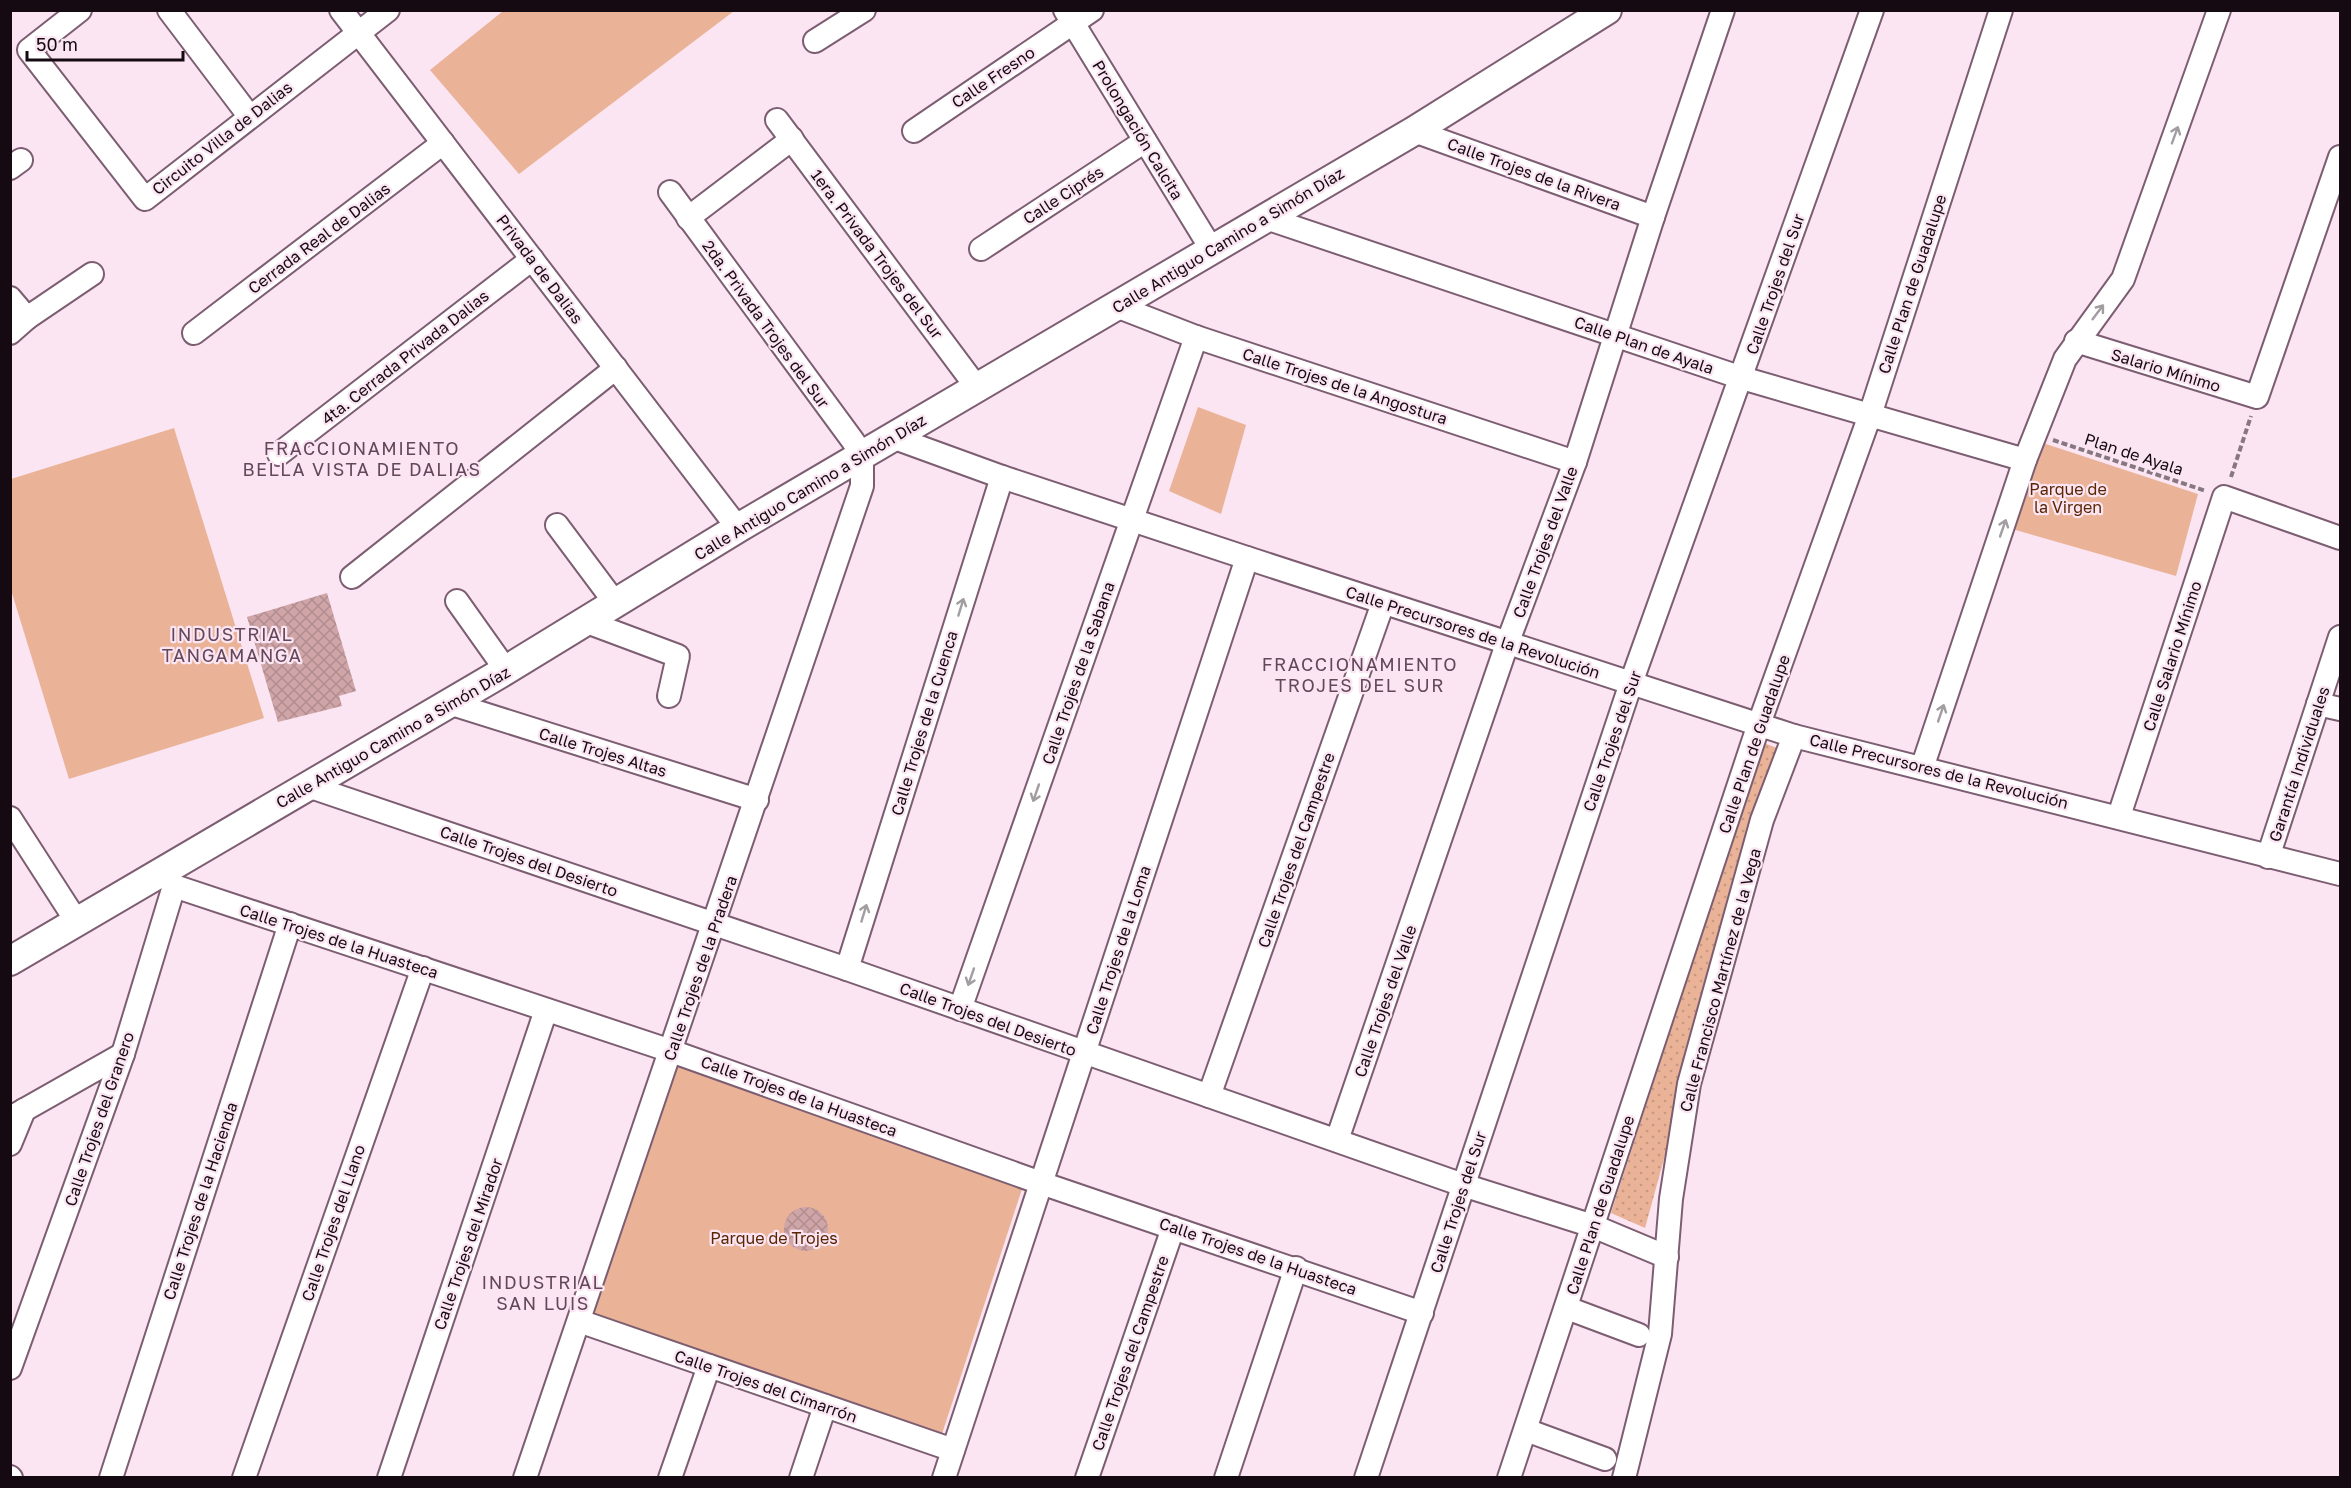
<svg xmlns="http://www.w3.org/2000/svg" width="2351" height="1488" font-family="'Golos Text',sans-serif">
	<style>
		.grass { fill: url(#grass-dots) }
		.park { fill: #eab397 }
		.building { fill: url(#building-cross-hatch) }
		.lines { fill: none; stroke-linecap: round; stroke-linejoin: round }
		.minor-casing { stroke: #7c5d71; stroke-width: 26 }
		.major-casing { stroke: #7c5d71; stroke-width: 32 }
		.path { stroke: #877781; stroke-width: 4; stroke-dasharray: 6 3; stroke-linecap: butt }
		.minor { stroke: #fff; stroke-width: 22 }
		.major { stroke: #fff; stroke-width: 28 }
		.oneway { stroke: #a19da0 }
		.labels { text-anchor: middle; stroke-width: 4.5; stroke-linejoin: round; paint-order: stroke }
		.street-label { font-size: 16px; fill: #150a11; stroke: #fbe5f3 }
		.park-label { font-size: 16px; fill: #592502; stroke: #fbe5f3 }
		.neighbourhood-label { font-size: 18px; letter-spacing: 1.5px; fill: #64475a; stroke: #fbe5f3 }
	</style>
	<defs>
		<pattern id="grass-dots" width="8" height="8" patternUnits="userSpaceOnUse" patternTransform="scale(1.5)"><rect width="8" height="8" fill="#eab397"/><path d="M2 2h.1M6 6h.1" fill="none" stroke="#c89981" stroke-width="1.8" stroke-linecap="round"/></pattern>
		<pattern id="building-cross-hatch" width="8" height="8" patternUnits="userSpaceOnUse" patternTransform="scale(1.5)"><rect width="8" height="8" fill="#cfa5a8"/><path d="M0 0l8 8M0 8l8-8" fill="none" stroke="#b18d90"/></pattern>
	</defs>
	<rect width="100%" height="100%" fill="#fbe5f3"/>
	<polygon class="grass" points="1764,743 1777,748 1645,1228 1611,1213"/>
	<g class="park">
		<polygon points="503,11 503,10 734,11 519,174 430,70"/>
		<polygon points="1198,407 1246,425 1221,514 1169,491"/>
		<polygon points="174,428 264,718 69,779 11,590 11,479"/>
		<polygon points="2040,442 2198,494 2176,576 2012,529"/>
		<polygon points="676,1063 1023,1186 941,1437 590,1315"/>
	</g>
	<g class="building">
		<polygon points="327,593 356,691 339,696 342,706 278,722 247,617"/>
		<circle cx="806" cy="1229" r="22"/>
	</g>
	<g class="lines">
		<g class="minor-casing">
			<g id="minor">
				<polyline points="80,10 29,50 145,199 388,10"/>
				<polyline points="169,10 250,117"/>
				<polyline points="341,10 738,528"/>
				<polyline points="1065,10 1212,250"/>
				<polyline points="815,41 864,10"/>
				<polyline points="777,120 978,389"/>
				<polyline points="914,131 1092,10"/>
				<polyline points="1414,131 1653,217"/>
				<polyline points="10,168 21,160"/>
				<polyline points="688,218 792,139"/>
				<polyline points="1266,218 1742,378 2025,460"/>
				<polyline points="981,249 1145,141"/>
				<polyline points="10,298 27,318"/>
				<polyline points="1116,306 1196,337 1575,462"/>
				<polyline points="10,333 27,318 92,274"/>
				<polyline points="194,333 443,143"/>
				<polyline points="2076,341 2257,397 2340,157"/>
				<polyline points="892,437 1002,477 1247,558 1794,736 2340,874"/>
				<polyline points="279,454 532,259"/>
				<polyline points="557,525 616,604"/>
				<polyline points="352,577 616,368"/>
				<polyline points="457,601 506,670"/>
				<polyline points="587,622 678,656 669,696"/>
				<polyline points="449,703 757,800"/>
				<polyline points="2318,704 2340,709"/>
				<polyline points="1922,768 2025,460 2065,359 2123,279 2219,10"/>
				<polyline points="308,786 847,969 1463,1185 1593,1226 1667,1257"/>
				<polyline points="2119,816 2224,497 2340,538"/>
				<polyline points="10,818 77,922"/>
				<polyline points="2268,857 2340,637"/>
				<polyline points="174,886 671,1051 1041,1183 1422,1313"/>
				<polyline points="847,969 1002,477"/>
				<polyline points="960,1009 1196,337"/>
				<polyline points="1209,1096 1383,603"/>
				<polyline points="10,1118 123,1054"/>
				<polyline points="1337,1140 1507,644 1575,462 1653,217 1723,10"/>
				<polyline points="10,1144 24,1110"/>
				<polyline points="1567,1308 1639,1335"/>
				<polyline points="579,1321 953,1450"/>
				<polyline points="10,1368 123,1054 174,886 166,874"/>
				<polyline points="1526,1430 1605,1459"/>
				<polyline points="10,1477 11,1478"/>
				<polyline points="111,1478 290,924"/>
				<polyline points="244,1478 423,968"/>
				<polyline points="389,1478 546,1010"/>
				<polyline points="525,1478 862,486 862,455 853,441 670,192"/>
				<polyline points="670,1478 709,1366"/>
				<polyline points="801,1478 825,1406"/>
				<polyline points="944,1478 1247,558"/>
				<polyline points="1087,1478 1173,1228"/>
				<polyline points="1226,1478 1296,1268"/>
				<polyline points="1366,1478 1631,683 1872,10"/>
				<polyline points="1509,1478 1759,724 1870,415 2001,10"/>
				<polyline points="1624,1478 1660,1334 1671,1199 1689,1084 1762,820 1794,736"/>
			</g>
		</g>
		<g class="major-casing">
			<polyline id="major" points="10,961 506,670 738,528 1414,131 1607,10"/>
		</g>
		<g class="path">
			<polyline points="2053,440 2206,491"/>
			<polyline points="2231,477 2251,416"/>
		</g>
		<use href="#minor" class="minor"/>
		<use href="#major" class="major"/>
	</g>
	<defs><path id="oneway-shaft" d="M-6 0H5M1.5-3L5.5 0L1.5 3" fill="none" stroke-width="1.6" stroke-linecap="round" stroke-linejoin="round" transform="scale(1.5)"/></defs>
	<g class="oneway">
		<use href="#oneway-shaft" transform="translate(2175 135) rotate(-70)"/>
		<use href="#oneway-shaft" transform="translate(2098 312) rotate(-53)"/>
		<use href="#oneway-shaft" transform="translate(2003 528) rotate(-71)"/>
		<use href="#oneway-shaft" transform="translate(961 607) rotate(-73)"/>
		<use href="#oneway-shaft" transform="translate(1941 713) rotate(-71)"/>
		<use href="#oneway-shaft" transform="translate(1036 793) rotate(109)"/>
		<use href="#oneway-shaft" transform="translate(864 913) rotate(-73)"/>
		<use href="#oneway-shaft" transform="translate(971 977) rotate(109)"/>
	</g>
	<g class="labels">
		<g class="street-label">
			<text transform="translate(993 77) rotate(-34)" y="6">Calle Fresno</text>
			<text transform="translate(1138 130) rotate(59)" y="6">Prolongación Calcita</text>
			<text transform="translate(222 138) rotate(-38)" y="6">Circuito Villa de Dalias</text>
			<text transform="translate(1534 174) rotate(20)" y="6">Calle Trojes de la Rivera</text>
			<text transform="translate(1063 195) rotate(-33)" y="6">Calle Ciprés</text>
			<text transform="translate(319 238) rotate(-37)" y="6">Cerrada Real de Dalias</text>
			<text transform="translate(1228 240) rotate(-31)" y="6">Calle Antiguo Camino a Simón Díaz</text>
			<text transform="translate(877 254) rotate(53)" y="6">1era. Privada Trojes del Sur</text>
			<text transform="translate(540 269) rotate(53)" y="6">Privada de Dalias</text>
			<text transform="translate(1775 284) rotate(-71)" y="6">Calle Trojes del Sur</text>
			<text transform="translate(1912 284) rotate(-72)" y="6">Calle Plan de Guadalupe</text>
			<text transform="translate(766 324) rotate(54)" y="6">2da. Privada Trojes del Sur</text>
			<text transform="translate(1644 345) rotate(19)" y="6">Calle Plan de Ayala</text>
			<text transform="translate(405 357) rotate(-38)" y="6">4ta. Cerrada Privada Dalias</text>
			<text transform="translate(2166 370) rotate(17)" y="6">Salario Mínimo</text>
			<text transform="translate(1345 386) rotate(18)" y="6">Calle Trojes de la Angostura</text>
			<text transform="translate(2134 454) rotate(18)" y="6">Plan de Ayala</text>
			<text transform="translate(810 487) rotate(-31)" y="6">Calle Antiguo Camino a Simón Díaz</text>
			<text transform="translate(1545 542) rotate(-70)" y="6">Calle Trojes del Valle</text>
			<text transform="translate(1473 632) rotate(18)" y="6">Calle Precursores de la Revolución</text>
			<text transform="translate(2172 656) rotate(-72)" y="6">Calle Salario Mínimo</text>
			<text transform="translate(1078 673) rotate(-71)" y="6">Calle Trojes de la Sabana</text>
			<text transform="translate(924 723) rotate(-73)" y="6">Calle Trojes de la Cuenca</text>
			<text transform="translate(393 737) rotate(-30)" y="6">Calle Antiguo Camino a Simón Díaz</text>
			<text transform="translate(1612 741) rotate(-71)" y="6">Calle Trojes del Sur</text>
			<text transform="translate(1754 744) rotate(-71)" y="6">Calle Plan de Guadalupe</text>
			<text transform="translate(603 752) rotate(17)" y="6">Calle Trojes Altas</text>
			<text transform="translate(2299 764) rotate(-72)" y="6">Garantía Individuales</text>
			<text transform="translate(1939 771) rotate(14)" y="6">Calle Precursores de la Revolución</text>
			<text transform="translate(1296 850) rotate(-71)" y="6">Calle Trojes del Campestre</text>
			<text transform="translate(529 861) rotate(19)" y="6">Calle Trojes del Desierto</text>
			<text transform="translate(339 941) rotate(18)" y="6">Calle Trojes de la Huasteca</text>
			<text transform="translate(1118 950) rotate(-72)" y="6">Calle Trojes de la Loma</text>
			<text transform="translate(700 968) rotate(-71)" y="6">Calle Trojes de la Pradera</text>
			<text transform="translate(1720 980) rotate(-75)" y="6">Calle Francisco Martínez de la Vega</text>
			<text transform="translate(1385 1001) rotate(-71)" y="6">Calle Trojes del Valle</text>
			<text transform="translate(988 1019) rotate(20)" y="6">Calle Trojes del Desierto</text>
			<text transform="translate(799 1096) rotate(20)" y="6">Calle Trojes de la Huasteca</text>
			<text transform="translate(99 1119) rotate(-71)" y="6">Calle Trojes del Granero</text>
			<text transform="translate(200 1201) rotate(-72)" y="6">Calle Trojes de la Hacienda</text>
			<text transform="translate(1458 1202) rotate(-72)" y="6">Calle Trojes del Sur</text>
			<text transform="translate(1600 1205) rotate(-72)" y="6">Calle Plan de Guadalupe</text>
			<text transform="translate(333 1223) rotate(-71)" y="6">Calle Trojes del Llano</text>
			<text transform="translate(468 1244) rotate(-71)" y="6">Calle Trojes del Mirador</text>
			<text transform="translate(1258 1256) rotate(19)" y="6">Calle Trojes de la Huasteca</text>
			<text transform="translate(1130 1353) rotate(-71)" y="6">Calle Trojes del Campestre</text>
			<text transform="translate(766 1386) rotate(19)" y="6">Calle Trojes del Cimarrón</text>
		</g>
		<g class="park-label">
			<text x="2068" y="495">Parque de<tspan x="2068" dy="18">la Virgen</tspan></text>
			<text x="774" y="1244">Parque de Trojes</text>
		</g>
		<g class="neighbourhood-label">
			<text x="362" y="455">FRACCIONAMIENTO<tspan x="362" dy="21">BELLA VISTA DE DALIAS</tspan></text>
			<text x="232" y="641">INDUSTRIAL<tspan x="232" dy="21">TANGAMANGA</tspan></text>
			<text x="1360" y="671">FRACCIONAMIENTO<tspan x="1360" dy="21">TROJES DEL SUR</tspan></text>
			<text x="543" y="1289">INDUSTRIAL<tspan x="543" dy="21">SAN LUIS</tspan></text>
		</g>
	</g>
	<rect width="2351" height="1488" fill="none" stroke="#150a11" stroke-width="24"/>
	<path d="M27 51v9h156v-9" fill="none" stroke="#150a11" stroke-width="3"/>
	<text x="36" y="51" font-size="18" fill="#150a11" stroke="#fbe5f3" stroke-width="4.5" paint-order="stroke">50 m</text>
</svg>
